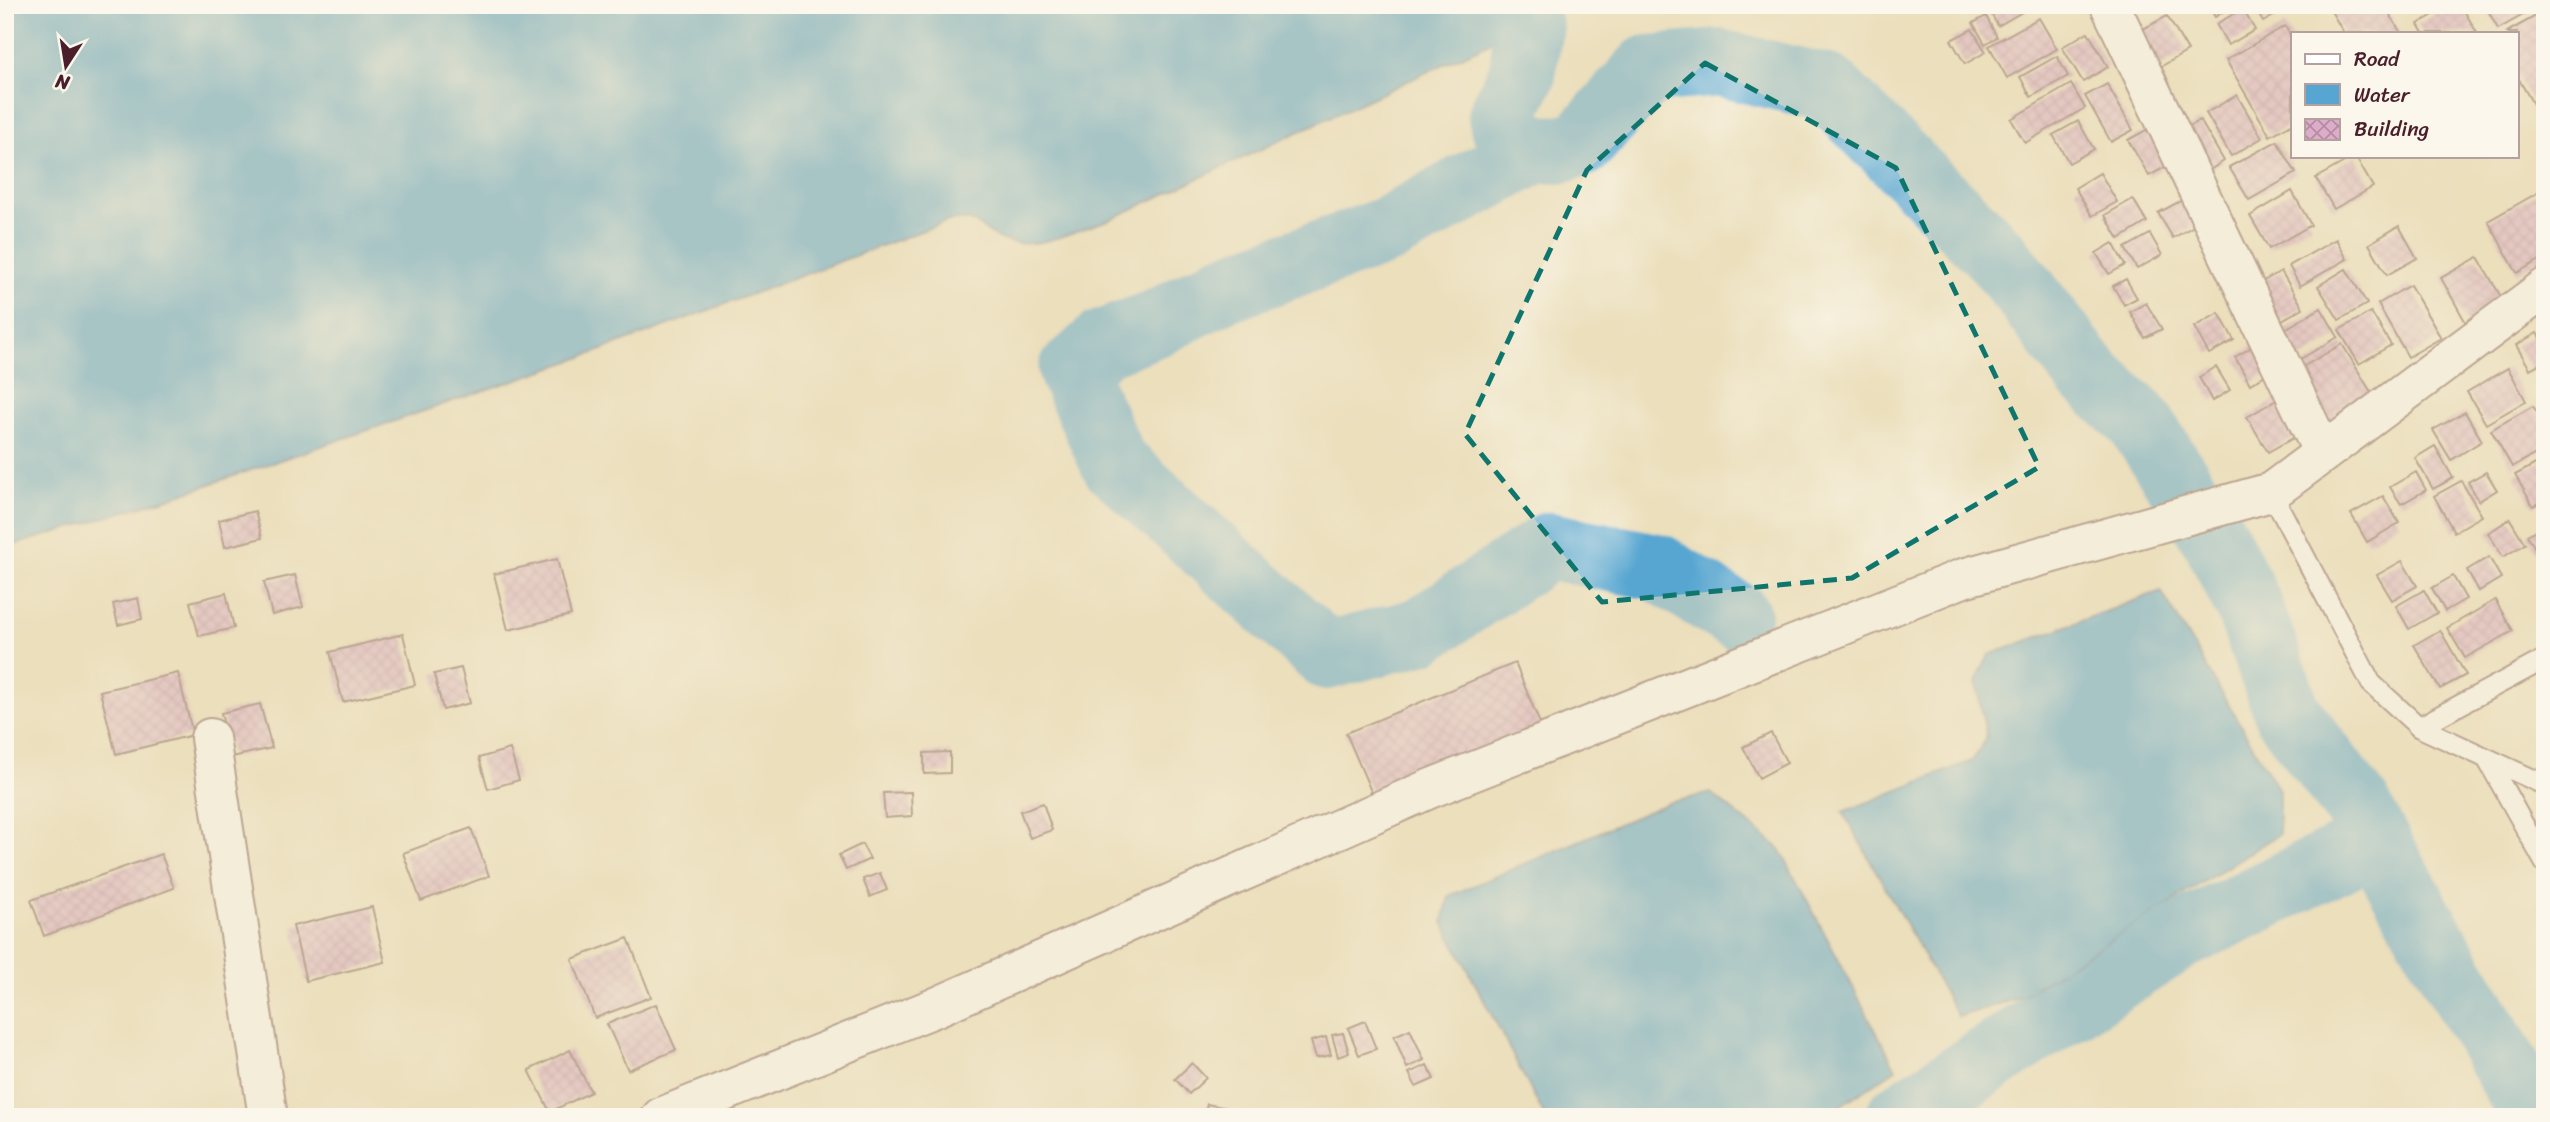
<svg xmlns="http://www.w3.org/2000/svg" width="2550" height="1122" font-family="Sriracha,sans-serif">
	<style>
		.water { fill: #57a6d1; stroke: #50627e; stroke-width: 2 }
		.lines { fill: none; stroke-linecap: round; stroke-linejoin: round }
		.river { stroke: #57a6d1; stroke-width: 68 }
		.building { fill: url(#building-cross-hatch) }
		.lane-casing { stroke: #82625e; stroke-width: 23 }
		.street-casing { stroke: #82625e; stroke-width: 42 }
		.secondary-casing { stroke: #82625e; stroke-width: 42 }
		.lane { stroke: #fff; stroke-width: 19 }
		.street { stroke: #fff; stroke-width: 38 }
		.secondary { stroke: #fff; stroke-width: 38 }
		.marked { fill: none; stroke: #0f766e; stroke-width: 5; stroke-dasharray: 14 9; stroke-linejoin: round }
	</style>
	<defs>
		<pattern id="building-cross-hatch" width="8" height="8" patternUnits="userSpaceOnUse" patternTransform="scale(1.75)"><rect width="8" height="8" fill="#dcacc9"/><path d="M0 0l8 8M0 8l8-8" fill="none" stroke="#b48ba3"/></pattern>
	</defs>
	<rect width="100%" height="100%" fill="#fbf7ec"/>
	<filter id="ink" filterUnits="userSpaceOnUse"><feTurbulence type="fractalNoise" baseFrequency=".0143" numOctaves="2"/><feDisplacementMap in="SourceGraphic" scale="14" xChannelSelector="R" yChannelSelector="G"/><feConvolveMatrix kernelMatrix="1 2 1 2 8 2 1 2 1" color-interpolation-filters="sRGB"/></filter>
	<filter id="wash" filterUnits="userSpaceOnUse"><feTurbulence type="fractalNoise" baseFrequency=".00686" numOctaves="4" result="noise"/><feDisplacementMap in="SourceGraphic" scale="28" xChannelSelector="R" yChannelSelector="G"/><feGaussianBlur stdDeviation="1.57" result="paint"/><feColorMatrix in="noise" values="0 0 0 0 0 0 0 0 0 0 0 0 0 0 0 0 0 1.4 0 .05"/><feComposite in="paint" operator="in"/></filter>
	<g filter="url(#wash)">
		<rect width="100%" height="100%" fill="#ebdfbc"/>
		<g class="water">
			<path d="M5 5H1571L1109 220C1077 230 1035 252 1003 240 977 231 983 216 948 221L594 353 172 497 5 548Z"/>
			<polygon points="2161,591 2279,790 2279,834 2021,997 1958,1017 1843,812 1972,761 1987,738 1976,682 1989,655"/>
			<polygon points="1711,793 1780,849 1896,1069 1823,1117 1545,1117 1443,922 1449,896 1668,803"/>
		</g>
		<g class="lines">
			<g class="river">
				<polyline points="1529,27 1522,75 1502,116 1504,126 1512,135 1537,149 1559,150 1582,143 1648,69 1720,63 1828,88 1999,258 2087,373 2139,421 2216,539 2249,607 2288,714 2360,810 2376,841 2179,937 1899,1117"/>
				<polyline points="1537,149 1386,231 1223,289 1161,321 1102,344 1072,371 1114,463 1327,656 1421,631 1549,546 1657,567 1737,616"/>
				<polyline points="2376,841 2535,1117"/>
			</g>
		</g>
		<g id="blocks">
			<g class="building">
				<polygon points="1986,5 2034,5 1998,26"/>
				<polygon points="2208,5 2234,5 2215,17"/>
				<polygon points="2253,5 2282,5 2284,10 2263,22"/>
				<polygon points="2340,5 2384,5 2401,33 2344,33 2331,11"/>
				<polygon points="2450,5 2461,5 2477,33 2423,33 2418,24"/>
				<polygon points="2485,5 2541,5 2498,29"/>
				<polygon points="2243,9 2255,30 2228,45 2216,24"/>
				<polygon points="2545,11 2545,125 2517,76 2517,33 2505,33"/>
				<polygon points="1986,16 1997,37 1985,44 1973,23"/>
				<polygon points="2167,16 2188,51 2155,70 2134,34"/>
				<polygon points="2039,18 2057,49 2007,78 1989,46"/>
				<polygon points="2285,26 2293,40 2293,123 2270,136 2226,60"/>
				<polygon points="1972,29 1986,52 1965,64 1951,40"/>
				<polygon points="2088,32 2108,67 2083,82 2062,47"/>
				<polygon points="2057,56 2068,76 2031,97 2020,77"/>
				<polygon points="2071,84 2085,108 2025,143 2011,119"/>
				<polygon points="2107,84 2133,130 2111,142 2085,96"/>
				<polygon points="2237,95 2262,138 2231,156 2206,113"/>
				<polygon points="2200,120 2224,161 2200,176 2176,134"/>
				<polygon points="2078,121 2094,149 2069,163 2053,135"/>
				<polygon points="2148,129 2169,165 2149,176 2128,140"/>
				<polygon points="2277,141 2296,173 2249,200 2229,167"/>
				<polygon points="2355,156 2373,187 2334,209 2316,178"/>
				<polygon points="2100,173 2117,202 2092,216 2075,188"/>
				<polygon points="2292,191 2311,225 2269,249 2250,216"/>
				<polygon points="2539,192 2545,201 2545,257 2517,273 2488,221"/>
				<polygon points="2133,199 2147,222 2119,239 2105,215"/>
				<polygon points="2184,199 2199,223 2173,238 2158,213"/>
				<polygon points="2399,226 2417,258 2387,275 2369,244"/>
				<polygon points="2150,234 2162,255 2137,269 2125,248"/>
				<polygon points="2336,239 2347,259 2300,286 2289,266"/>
				<polygon points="2113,243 2125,265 2109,274 2096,253"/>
				<polygon points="2478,257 2508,309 2470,330 2441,278"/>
				<polygon points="2346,269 2367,304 2339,320 2318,286"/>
				<polygon points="2281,271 2303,308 2275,324 2253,287"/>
				<polygon points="2126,279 2137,298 2124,305 2113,286"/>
				<polygon points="2410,285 2441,338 2408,357 2378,304"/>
				<polygon points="2146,303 2162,329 2145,338 2130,312"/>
				<polygon points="2321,308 2338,337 2292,364 2275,335"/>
				<polygon points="2371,312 2391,345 2359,364 2339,330"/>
				<polygon points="2219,313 2234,340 2209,354 2194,327"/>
				<polygon points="2537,333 2545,346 2545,361 2530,369 2516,345"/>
				<polygon points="2342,344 2375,399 2331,425 2299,369"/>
				<polygon points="2255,345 2270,372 2250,384 2235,357"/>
				<polygon points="2216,367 2230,390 2212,401 2199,377"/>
				<polygon points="2508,368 2526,401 2486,424 2467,392"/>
				<polygon points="2283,396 2304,432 2268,452 2247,417"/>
				<polygon points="2533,406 2545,425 2545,449 2512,467 2491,430"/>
				<polygon points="2465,412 2482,441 2451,460 2433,430"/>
				<polygon points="2435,446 2453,478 2433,489 2415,458"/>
				<polygon points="2545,459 2545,500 2533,506 2515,475"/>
				<polygon points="2416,472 2426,490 2401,504 2390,487"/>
				<polygon points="2486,472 2497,490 2479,501 2468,482"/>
				<polygon points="2461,481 2482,516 2454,532 2434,496"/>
				<polygon points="2383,496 2399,523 2367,542 2351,514"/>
				<polygon points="255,511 262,538 225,547 219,520"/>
				<polygon points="2510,519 2525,544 2503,557 2488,533"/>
				<polygon points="2545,525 2545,556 2541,558 2527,535"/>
				<polygon points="2489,557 2501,578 2479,591 2467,570"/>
				<polygon points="557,559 571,615 508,630 494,574"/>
				<polygon points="2402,561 2417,586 2392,600 2377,575"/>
				<polygon points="295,575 303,607 272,615 264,582"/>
				<polygon points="2453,576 2466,599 2445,611 2432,588"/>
				<polygon points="2424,590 2437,613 2409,629 2396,606"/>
				<polygon points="226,593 234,628 199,636 190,602"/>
				<polygon points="138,598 142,619 118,625 113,604"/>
				<polygon points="2495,600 2513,631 2465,658 2447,628"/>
				<polygon points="2440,630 2466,675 2440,689 2414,645"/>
				<polygon points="403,634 415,685 343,702 330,652"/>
				<polygon points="1515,663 1541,726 1373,796 1346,733"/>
				<polygon points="461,668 470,703 443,710 434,674"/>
				<polygon points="178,673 193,735 116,754 100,691"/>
				<polygon points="260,704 272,748 232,757 221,713"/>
				<polygon points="1771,733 1787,763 1759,778 1743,747"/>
				<polygon points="510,749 519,780 488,789 479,758"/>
				<polygon points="950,752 950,773 924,774 924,753"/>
				<polygon points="911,792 912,816 885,818 883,793"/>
				<polygon points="1043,803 1052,830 1030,838 1020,811"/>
				<polygon points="471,828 489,876 421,901 403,853"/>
				<polygon points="862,844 870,859 846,870 839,855"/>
				<polygon points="161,854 174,888 44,936 31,900"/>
				<polygon points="880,873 887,890 870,897 863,879"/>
				<polygon points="372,907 385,962 306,981 293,926"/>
				<polygon points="628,938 651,997 595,1018 572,959"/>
				<polygon points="656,1004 676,1050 628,1070 607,1024"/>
				<polygon points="1365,1021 1376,1049 1359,1055 1348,1028"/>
				<polygon points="1410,1029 1424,1060 1407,1068 1394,1036"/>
				<polygon points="1343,1033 1349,1053 1338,1057 1332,1035"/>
				<polygon points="1326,1037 1331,1055 1316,1058 1311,1041"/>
				<polygon points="570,1050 591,1092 550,1112 529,1070"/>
				<polygon points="1192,1063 1206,1078 1189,1094 1175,1079"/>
				<polygon points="1427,1065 1434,1079 1416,1087 1409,1073"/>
				<polygon points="1207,1104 1227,1108 1225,1117 1204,1117"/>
			</g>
		</g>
	</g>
	<g filter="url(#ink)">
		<use href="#blocks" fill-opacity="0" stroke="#82625e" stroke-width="2"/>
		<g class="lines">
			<g class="lane-casing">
				<g id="lane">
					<polyline points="2271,492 2371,683 2419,727 2545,785"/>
					<polyline points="2419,727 2545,659"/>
					<polyline points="2487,759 2545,863"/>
				</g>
			</g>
			<g class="street-casing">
				<g id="street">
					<polyline points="2110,5 2323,453"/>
					<polyline points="210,738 268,1117"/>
				</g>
			</g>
			<g class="secondary-casing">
				<polyline id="secondary" points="661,1117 934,1008 1429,789 1963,578 2271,492 2545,288"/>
			</g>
			<use href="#lane" class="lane"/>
			<use href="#street" class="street"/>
			<use href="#secondary" class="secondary"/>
		</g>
	</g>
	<path d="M0 0H2550V1122H0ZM1705 63 1896 168 2039 467 1852 578 1602 602 1465 434 1587 170Z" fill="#ebdfbc" fill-opacity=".55" fill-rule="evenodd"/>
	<path class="marked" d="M1705 63 1896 168 2039 467 1852 578 1602 602 1465 434 1587 170Z"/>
	<rect width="2550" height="1122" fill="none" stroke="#fbf7ec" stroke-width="28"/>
	<rect x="2291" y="32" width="228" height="126" fill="#fbf7ec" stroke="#b4a19f" stroke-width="2"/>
	<rect x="2305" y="54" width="35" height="10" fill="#ffffff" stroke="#b4a19f" stroke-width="2"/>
	<text x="2354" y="66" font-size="21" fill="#4a1f2b">Road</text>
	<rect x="2305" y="84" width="35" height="21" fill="#57a6d1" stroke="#b4a19f" stroke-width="2"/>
	<text x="2354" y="102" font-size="21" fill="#4a1f2b">Water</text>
	<rect x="2305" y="119" width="35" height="21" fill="url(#building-cross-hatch)" stroke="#b4a19f" stroke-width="2"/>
	<text x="2354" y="136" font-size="21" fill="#4a1f2b">Building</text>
	<g transform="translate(66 66) rotate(192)" stroke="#fbf7ec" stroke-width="5" paint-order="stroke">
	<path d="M0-5L12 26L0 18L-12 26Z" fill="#4a1f2b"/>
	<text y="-10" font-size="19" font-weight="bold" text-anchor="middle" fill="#4a1f2b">N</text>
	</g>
</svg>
